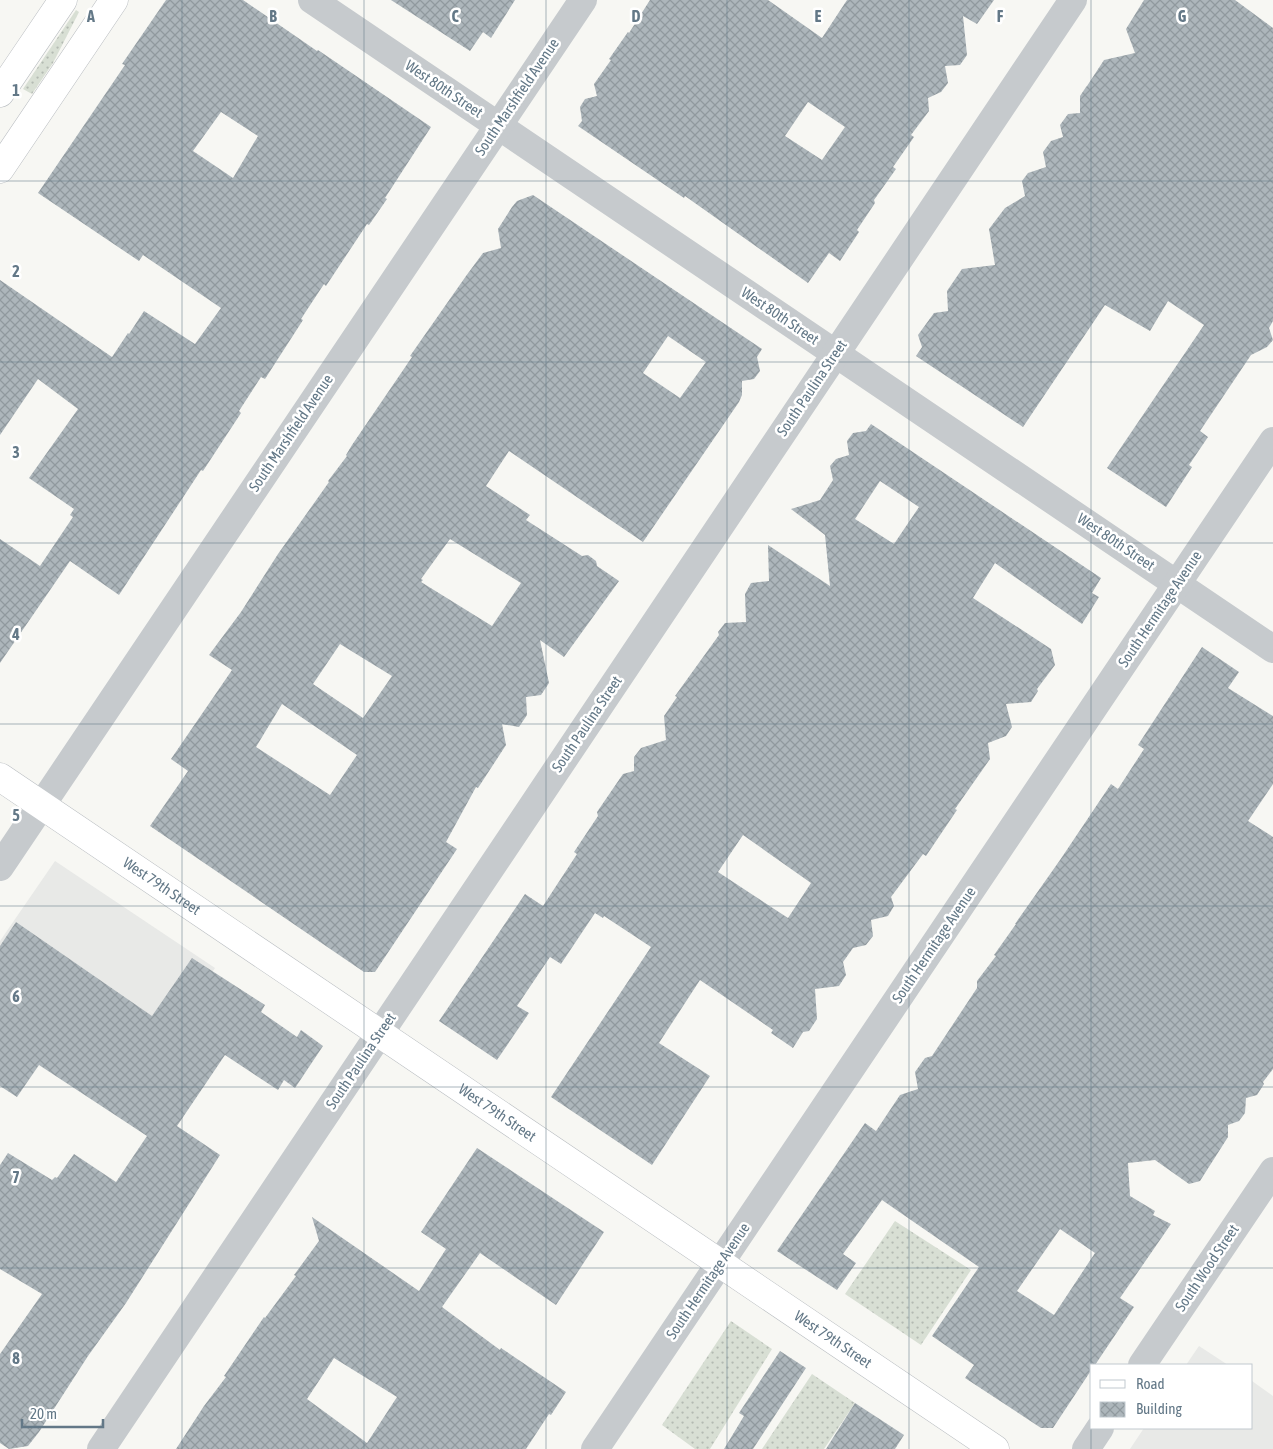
<svg xmlns="http://www.w3.org/2000/svg" width="1273" height="1449" font-family="'Asap Condensed',sans-serif">
	<style>
		.built { fill: #e8e9e7 }
		.grass { fill: url(#grass-dots) }
		.building { fill: url(#building-cross-hatch); fill-rule: evenodd }
		.lines { fill: none; stroke-linecap: round; stroke-linejoin: round }
		.major-casing { stroke: #b9bdc1; stroke-width: 29 }
		.minor { stroke: #c6cacd; stroke-width: 28 }
		.major { stroke: #fff; stroke-width: 28 }
		.grid { fill: none; stroke: #637887; stroke-width: 1; stroke-opacity: 0.55 }
		.labels { text-anchor: middle; stroke-width: 5; stroke-linejoin: round; paint-order: stroke }
		.street-label { font-size: 15px; fill: #637887; stroke: #fff }
		.grid-label { font-size: 16px; text-anchor: middle; font-weight: bold; fill: #637887; stroke: #fff; stroke-width: 5; stroke-linejoin: round; paint-order: stroke }
	</style>
	<defs>
		<pattern id="grass-dots" width="8" height="8" patternUnits="userSpaceOnUse" patternTransform="scale(1.25)"><rect width="8" height="8" fill="#d8dfd4"/><path d="M2 2h.1M6 6h.1" fill="none" stroke="#b3bab2" stroke-width="1.8" stroke-linecap="round"/></pattern>
		<pattern id="building-cross-hatch" width="8" height="8" patternUnits="userSpaceOnUse" patternTransform="scale(1.25)"><rect width="8" height="8" fill="#adb6bb"/><path d="M0 0l8 8M0 8l8-8" fill="none" stroke="#90999e"/></pattern>
	</defs>
	<rect width="100%" height="100%" fill="#f7f7f3"/>
	<g class="built">
		<polygon points="55,861 215,968 140,1081 0,986 0,941"/>
		<polygon points="1199,1346 1228,1365 1186,1365"/>
		<polygon points="1252,1381 1273,1396 1273,1449 1130,1449 1144,1428 1252,1428"/>
	</g>
	<g class="grass">
		<polygon points="76,10 79,12 53,63 32,94 23,89"/>
		<polygon points="895,1221 971,1270 921,1345 845,1294"/>
		<polygon points="731,1321 772,1349 710,1449 695,1449 662,1425"/>
		<polygon points="812,1374 855,1403 824,1449 762,1449"/>
	</g>
	<g class="building">
		<path d="M166 0H243L317 51 318 50 431 127 385 198 387 199 369 225 367 224 326 286 324 284 301 319 303 320 265 379 261 377 239 411 241 413 203 471 201 470 119 595 70 561 0 663V539L40 566 73 517 70 515 74 509 29 478 78 409 38 379 0 435V280L112 357 128 333 129 334 144 311 195 344 221 308 143 255 139 261 38 193 125 65 122 64ZM221 112 258 136 233 178 193 151Z"/>
		<polygon points="391,0 515,0 491,38 483,32 470,51"/>
		<path d="M650 0H768L822 38 847 0H994L977 24 963 16 967 55 960 65 945 66 948 83 941 92 928 98 929 111 911 135 914 137 893 167 896 169 874 200 875 203 857 230 859 232 840 261 829 253 808 283 685 196 684 198 578 126 582 121 580 107 585 99 597 96 594 84 611 60 609 59 628 32 629 33ZM808 102 845 127 822 160 785 136Z"/>
		<polygon points="1144,0 1235,0 1273,28 1273,321 1269,328 1273,340 1267,347 1251,355 1200,431 1208,437 1189,465 1192,467 1166,507 1107,468 1204,325 1168,301 1150,331 1105,305 1023,427 916,356 922,347 918,335 934,313 948,311 947,291 962,269 995,265 989,229 1005,208 1025,196 1022,181 1028,173 1046,167 1043,152 1051,141 1063,137 1060,125 1068,114 1080,113 1080,96 1086,87 1087,86 1104,60 1135,53 1126,29"/>
		<path d="M533 195 762 349 757 357 760 371 754 379 742 381V395L739 402 643 542 509 451 486 486 530 515 526 520 582 556 588 555 596 561 597 566 619 581 564 657 540 640 549 683 541 695 526 697 527 715 519 727 502 724 506 745 478 788 476 787 446 842 457 849 375 972H364L150 826 188 771 171 759 232 670 209 655 241 612 278 554 329 482 328 481 347 456 346 455 352 445 412 357 410 356 466 276 483 253 501 248 498 229 512 207 517 201ZM668 336 706 362 680 398 643 373ZM450 539 521 583 492 626 421 582 423 580 421 579ZM340 644 392 676 363 718 313 684ZM282 704 357 755 330 795 256 747Z"/>
		<path d="M871 424 1101 578 1092 593 1099 597 1082 624 995 563 973 598 1051 649 1055 665 1037 689 1038 691 1031 702 1006 704 1012 727 1006 736 988 743 990 759 955 809 957 810 926 856 923 854 891 897 894 906 888 916 871 920 873 936 866 945 853 948 843 962 846 975 839 986 815 989 817 1019 809 1031 803 1032 793 1048 771 1033 773 1030 700 980 659 1043 710 1076 652 1165 551 1097 651 947 604 916 603 918 595 913 561 964 550 957 517 1006 529 1013 497 1060 439 1021 525 894 543 906 577 854 574 852 598 816 597 812 623 774 634 771V757L641 748 666 740 664 716 677 697 675 696 719 635 718 632 725 623 746 622 745 594 751 583 769 581 768 545 830 586 825 535 791 509 820 500 833 480 830 466 836 459 849 455 847 441 853 433 866 431ZM880 481 919 507 894 544 855 519ZM743 835 811 883 788 918 718 872Z"/>
		<path d="M1202 647 1239 672 1228 688 1273 716V784L1248 821 1273 837V1069L1263 1082 1264 1084 1257 1095 1246 1098 1245 1113 1239 1121 1228 1125V1137L1200 1181 1189 1184 1155 1160 1128 1163 1130 1196 1155 1211 1153 1215 1171 1224 1120 1298 1134 1307 1095 1365H1092V1369L1053 1428H1041L965 1378 974 1365 932 1336 979 1267 882 1200 843 1254 856 1263 837 1290 777 1251 865 1123 876 1131 900 1095 918 1089 915 1072 925 1058 932 1056 977 988V981L996 956 994 955 1016 924H1015L1060 860 1111 784 1118 789 1144 749 1138 745ZM1060 1229 1095 1253 1054 1315 1017 1291Z"/>
		<polygon points="16,922 152,1016 192,958 265,1005 261,1012 297,1037 301,1030 323,1046 295,1088 284,1080 278,1090 225,1055 177,1126 220,1155 126,1303 88,1356 39,1432 28,1446 9,1449 0,1443 0,1354 42,1294 0,1269 0,1165 8,1153 52,1180 55,1177 57,1178 74,1154 116,1182 147,1136 39,1065 17,1097 0,1086 0,946"/>
		<path d="M477 1148 604 1232 556 1305 480 1253 442 1307 500 1350 501 1348 566 1392 551 1415 549 1414 526 1449H176L204 1406 226 1377 224 1376 264 1317 265 1318 296 1276 294 1275 319 1241 312 1217 419 1291 446 1249 421 1232ZM334 1358 397 1397 367 1443 307 1399Z"/>
		<polygon points="780,1351 806,1368 753,1449 724,1449 744,1416 739,1413"/>
		<polygon points="855,1403 904,1435 895,1449 826,1449"/>
	</g>
	<g class="lines">
		<g class="major-casing">
			<g id="major">
				<polyline points="0,93 63,0"/>
				<polyline points="0,169 114,0"/>
				<path id="s1" d="M0 777 995 1449"/>
			</g>
		</g>
		<g class="minor">
			<polyline points="312,0 1273,649"/>
			<polyline points="0,867 583,0"/>
			<polyline points="1142,1365 1273,1171"/>
			<polyline points="101,1449 1073,0"/>
			<polyline points="595,1449 1273,441"/>
			<polyline points="1086,1449 1100,1428"/>
		</g>
		<use href="#major" class="major"/>
	</g>
	<path class="grid" d="M182 0V1449M364 0V1449M546 0V1449M727 0V1449M909 0V1449M1091 0V1449M0 181H1273M0 362H1273M0 543H1273M0 724H1273M0 906H1273M0 1087H1273M0 1268H1273"/>
	<g class="labels">
		<g class="street-label">
			<text transform="translate(444 89) rotate(34)" y="5">West 80th Street</text>
			<text transform="translate(517 97) rotate(-56)" y="5">South Marshfield Avenue</text>
			<text transform="translate(780 316) rotate(34)" y="5">West 80th Street</text>
			<text transform="translate(812 388) rotate(-56)" y="5">South Paulina Street</text>
			<text transform="translate(291 433) rotate(-56)" y="5">South Marshfield Avenue</text>
			<text transform="translate(1116 542) rotate(34)" y="5">West 80th Street</text>
			<text transform="translate(1160 609) rotate(-56)" y="5">South Hermitage Avenue</text>
			<text transform="translate(587 724) rotate(-56)" y="5">South Paulina Street</text>
			<text dy="5" stroke="none"><textPath href="#s1" startOffset="195">West 79th Street</textPath></text>
			<text transform="translate(934 945) rotate(-56)" y="5">South Hermitage Avenue</text>
			<text transform="translate(361 1061) rotate(-56)" y="5">South Paulina Street</text>
			<text dy="5" stroke="none"><textPath href="#s1" startOffset="600">West 79th Street</textPath></text>
			<text transform="translate(1207 1268) rotate(-56)" y="5">South Wood Street</text>
			<text transform="translate(708 1281) rotate(-56)" y="5">South Hermitage Avenue</text>
			<text dy="5" stroke="none"><textPath href="#s1" startOffset="1005">West 79th Street</textPath></text>
		</g>
	</g>
	<g class="grid-label">
		<text x="91" y="22">A</text>
		<text x="273" y="22">B</text>
		<text x="455" y="22">C</text>
		<text x="636" y="22">D</text>
		<text x="818" y="22">E</text>
		<text x="1000" y="22">F</text>
		<text x="1182" y="22">G</text>
		<text x="16" y="96">1</text>
		<text x="16" y="277">2</text>
		<text x="16" y="458">3</text>
		<text x="16" y="640">4</text>
		<text x="16" y="821">5</text>
		<text x="16" y="1002">6</text>
		<text x="16" y="1183">7</text>
		<text x="16" y="1364">8</text>
	</g>
	<rect x="1090" y="1364" width="162" height="65" fill="#ffffff" stroke="#c1c9cf"/>
	<rect x="1100" y="1380" width="25" height="8" fill="#ffffff" stroke="#c1c9cf"/>
	<text x="1136" y="1389" font-size="15" fill="#637887">Road</text>
	<rect x="1100" y="1402" width="25" height="15" fill="url(#building-cross-hatch)" stroke="#c1c9cf"/>
	<text x="1136" y="1414" font-size="15" fill="#637887">Building</text>
	<path d="M22 1419v8h81v-8" fill="none" stroke="#637887" stroke-width="2.5"/>
	<text x="30" y="1419" font-size="15" fill="#637887" stroke="#ffffff" stroke-width="4" paint-order="stroke">20 m</text>
</svg>
